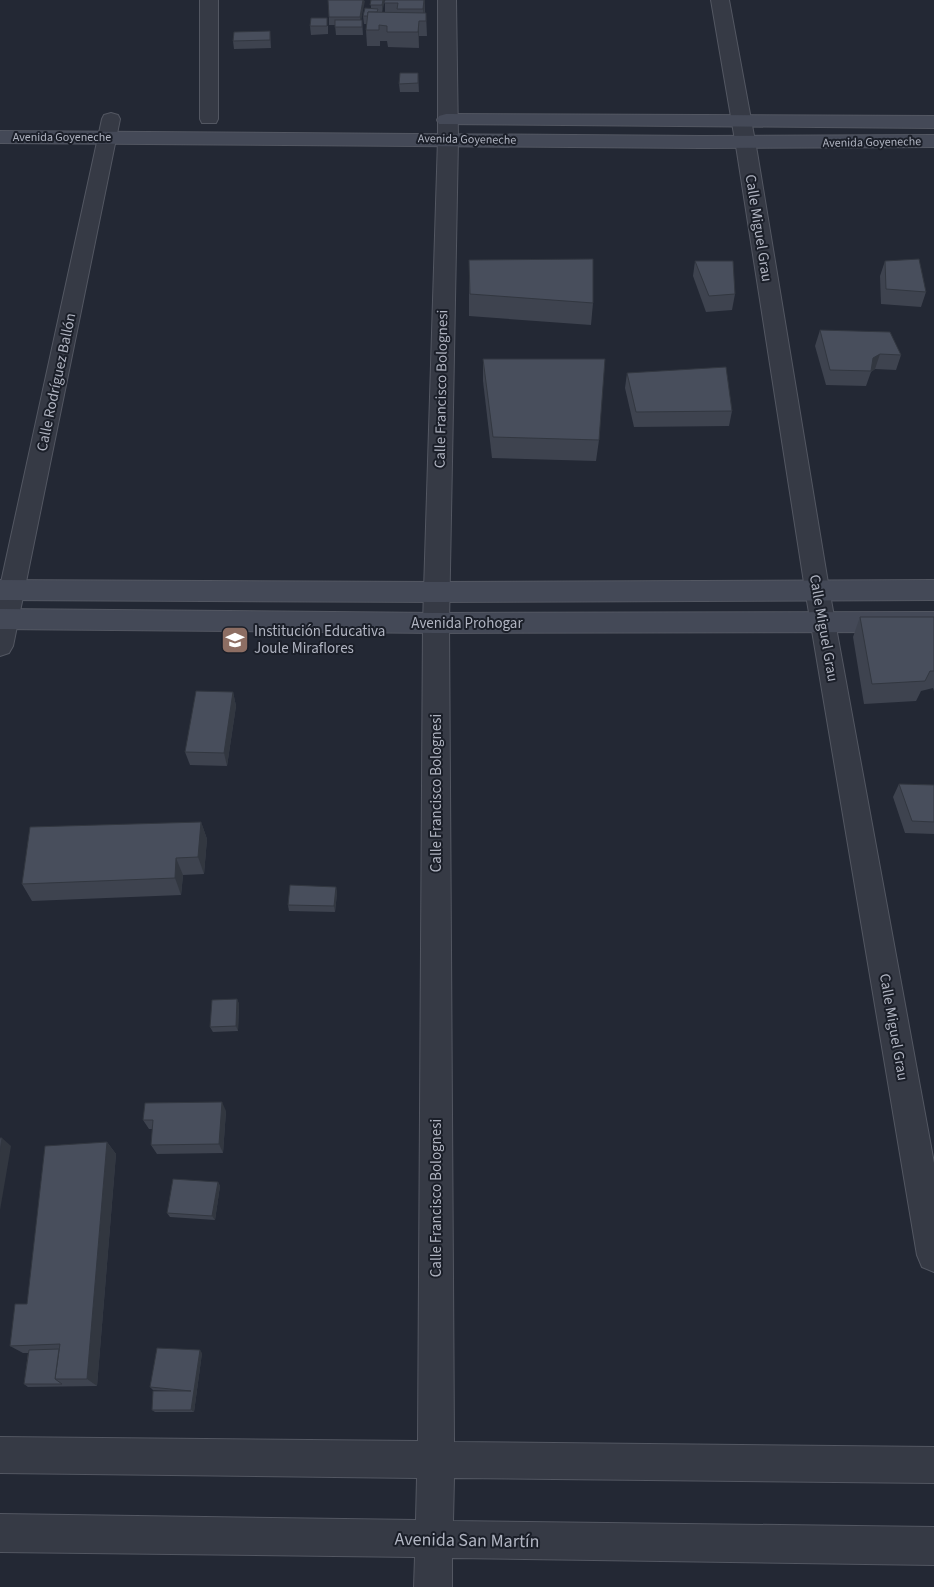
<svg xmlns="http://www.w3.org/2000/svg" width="934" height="1587" font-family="'Source Sans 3',sans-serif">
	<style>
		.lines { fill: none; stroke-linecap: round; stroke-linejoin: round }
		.street-casing { stroke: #535762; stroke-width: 2 }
		.secondary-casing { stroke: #535762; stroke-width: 2 }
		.street { fill: #363a45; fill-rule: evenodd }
		.secondary { fill: #444957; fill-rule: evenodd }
		.wall { fill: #3e434f }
		.shaded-wall { fill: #323740 }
		.building { fill: #484e5c; stroke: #323740 }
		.labels { text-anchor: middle; stroke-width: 4; stroke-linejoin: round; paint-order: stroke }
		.far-street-label { font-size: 12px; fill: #b0b4c1; stroke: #1b1f29 }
		.street-label { font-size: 15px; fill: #b0b4c1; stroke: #1b1f29 }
		.poi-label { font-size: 15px; fill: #b0b4c1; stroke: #1b1f29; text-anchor: start }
		.near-street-label { font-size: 18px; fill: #b0b4c1; stroke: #1b1f29 }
	</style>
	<rect width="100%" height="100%" fill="#232834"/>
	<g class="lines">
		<g class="street-casing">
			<g id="street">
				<polygon points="200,0 218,0 218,119 216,123 202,123 200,119"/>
				<polygon points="438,0 456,0 458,139 449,623 454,1442 934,1447 934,1483 454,1478 453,1521 934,1527 934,1565 452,1558 452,1587 414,1587 415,1557 0,1552 0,1514 416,1520 417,1478 0,1473 0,1437 418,1441 423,623 438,139"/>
				<polygon points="711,0 729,0 757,152 829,589 934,1163 934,1272 922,1267 917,1255 805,589 737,152"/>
				<polygon points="111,113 118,115 120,119 13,646 9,653 0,656 0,587 102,119 104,115"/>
			</g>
		</g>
		<g class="secondary-casing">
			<g id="secondary">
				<polygon points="446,114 934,116 934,128 439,124 437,120 439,116"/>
				<polygon points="0,131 701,136 934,135 934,147 701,148 0,143"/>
				<polygon points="0,580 436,582 934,580 934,600 436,602 0,600"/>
				<polygon points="0,609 436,613 934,612 934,632 436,633 0,629"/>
			</g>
		</g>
		<use href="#street" class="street"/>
		<use href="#secondary" class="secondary"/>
	</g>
	<g class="wall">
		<polygon points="364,0 361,20 362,20 363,35 336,35 335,25 329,25 329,17"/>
		<polygon points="371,0 384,0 382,12 385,12 385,0 425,0 425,13 426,13 427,36 419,36 419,48 388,47 387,41 380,41 380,46 367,46 366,30 367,24 364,24 363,16 371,9"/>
		<polygon points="310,26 328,26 328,34 311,35"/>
		<polygon points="270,31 271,48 234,49 233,41"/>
		<polygon points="418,73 419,92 400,92 399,84"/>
		<polygon points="469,260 593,303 591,325 469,316"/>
		<polygon points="695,261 735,294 732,310 706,312 693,276"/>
		<polygon points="885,261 926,292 921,307 881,304 880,276"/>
		<polygon points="820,330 901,355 896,370 875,369 871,372 866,386 826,385 815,346"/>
		<polygon points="483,359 599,440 596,461 492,458 483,381"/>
		<polygon points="627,373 732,411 729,426 634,427 625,388"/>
		<polygon points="860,617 934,617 934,691 933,688 921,691 916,701 864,704 853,637"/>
		<polygon points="233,692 236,706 227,766 190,765 185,752"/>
		<polygon points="899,784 934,785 934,834 905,833 893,797"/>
		<polygon points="201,822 207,839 204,874 183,875 181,895 32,901 22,884"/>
		<polygon points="336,887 337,893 335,912 289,911 288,905"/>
		<polygon points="237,999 239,1004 238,1031 213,1032 210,1027"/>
		<polygon points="226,1111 223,1153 157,1154 151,1145 153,1129 149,1129 143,1120"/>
		<polygon points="107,1142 116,1154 97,1386 28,1387 24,1384 28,1353 23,1353 10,1346 27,1304"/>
		<polygon points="218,1182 220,1186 215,1220 170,1217 167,1213"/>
		<polygon points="202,1353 194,1412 155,1412 152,1410 170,1391 153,1390 150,1387"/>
	</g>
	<g class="shaded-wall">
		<polygon points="363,0 365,1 360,25 360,17"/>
		<polygon points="383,0 384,0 384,4 382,13 382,5"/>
		<polygon points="424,0 425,0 424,21 423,9"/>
		<polygon points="419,21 419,48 418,32"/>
		<polygon points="880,354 875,369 871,372 873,358"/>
		<polygon points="233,692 236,706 227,766 224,753"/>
		<polygon points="201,822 207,839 204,874 198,857"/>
		<polygon points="176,858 183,875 181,895 175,878"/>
		<polygon points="336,887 337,893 335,912 334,906"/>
		<polygon points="237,999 239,1004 238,1031 236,1026"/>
		<polygon points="222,1102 226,1111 223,1153 219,1144"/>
		<polygon points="2,1138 11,1146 0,1210 0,1152"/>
		<polygon points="107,1142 116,1154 97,1386 87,1379"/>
		<polygon points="218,1182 220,1186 215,1220 212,1216"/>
		<polygon points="200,1350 202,1353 194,1412 191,1410"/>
	</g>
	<g class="building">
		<polygon points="328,0 363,0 360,17 329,17"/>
		<polygon points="371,0 383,0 382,5 370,5"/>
		<polygon points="385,0 424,0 423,9 397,9 398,3 384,3"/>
		<polygon points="365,8 378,9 377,12 368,12 368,16 363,16"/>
		<polygon points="368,12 426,13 426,21 419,21 418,32 387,32 387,26 379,25 379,30 366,30"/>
		<polygon points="311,18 327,18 327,26 310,26"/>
		<rect x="335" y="20" width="27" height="7"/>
		<polygon points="270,31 270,40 233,41 234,32"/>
		<polygon points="400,73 418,73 418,83 399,84"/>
		<polygon points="593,259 593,303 470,294 469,260"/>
		<polygon points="919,259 926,292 886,289 885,261"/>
		<polygon points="695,261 733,261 735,294 709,296"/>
		<polygon points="820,330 890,332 901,355 880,354 873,358 871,371 830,370"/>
		<polygon points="483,359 605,359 599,440 493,437"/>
		<polygon points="726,367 732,411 636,412 627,373"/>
		<polygon points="860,617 934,617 934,671 930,671 925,681 872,684"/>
		<polygon points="196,691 233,692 224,753 185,752"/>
		<polygon points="899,784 934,785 934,822 912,821"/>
		<polygon points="201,822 198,857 176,858 175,878 22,884 30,827"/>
		<polygon points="290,885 336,887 334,906 288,905"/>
		<polygon points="237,999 236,1026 210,1027 212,1000"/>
		<polygon points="222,1102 219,1144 151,1145 153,1120 143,1120 145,1103"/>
		<polygon points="0,1138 2,1138 0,1152"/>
		<polygon points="107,1142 87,1379 55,1379 60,1344 10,1346 15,1304 27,1304 45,1146"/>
		<polygon points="173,1179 218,1182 212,1216 167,1213"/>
		<polygon points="157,1348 200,1350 191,1410 152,1410 153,1391 191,1391 150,1387"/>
		<polygon points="59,1349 55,1379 62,1384 24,1384 29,1350"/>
	</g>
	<defs>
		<g id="school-square" transform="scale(1.4375)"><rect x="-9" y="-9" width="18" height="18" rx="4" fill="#8d6e63" stroke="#1b1f29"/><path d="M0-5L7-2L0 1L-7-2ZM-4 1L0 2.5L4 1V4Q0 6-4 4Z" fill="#fff"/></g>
	</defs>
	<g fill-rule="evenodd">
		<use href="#school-square" x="235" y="640"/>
	</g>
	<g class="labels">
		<g class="far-street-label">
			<text x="62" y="141">Avenida Goyeneche</text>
			<text transform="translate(467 139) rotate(1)" y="4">Avenida Goyeneche</text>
			<text transform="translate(872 142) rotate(-1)" y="4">Avenida Goyeneche</text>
		</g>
		<g class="street-label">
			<text transform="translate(759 228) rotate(81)" y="5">Calle Miguel Grau</text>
			<text transform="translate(56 382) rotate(-78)" y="5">Calle Rodríguez Ballón</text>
			<text transform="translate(441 389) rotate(-89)" y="5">Calle Francisco Bolognesi</text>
			<text x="467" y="628">Avenida Prohogar</text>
			<text transform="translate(824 628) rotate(80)" y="5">Calle Miguel Grau</text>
			<text transform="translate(436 793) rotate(-90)" y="5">Calle Francisco Bolognesi</text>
			<text transform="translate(894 1027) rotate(80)" y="5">Calle Miguel Grau</text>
			<text transform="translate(436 1198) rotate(-90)" y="5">Calle Francisco Bolognesi</text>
		</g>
		<g class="poi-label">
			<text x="254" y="636">Institución Educativa<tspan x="254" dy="17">Joule Miraflores</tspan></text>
		</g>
		<g class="near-street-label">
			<text transform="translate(467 1540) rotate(1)" y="6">Avenida San Martín</text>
		</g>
	</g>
</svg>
